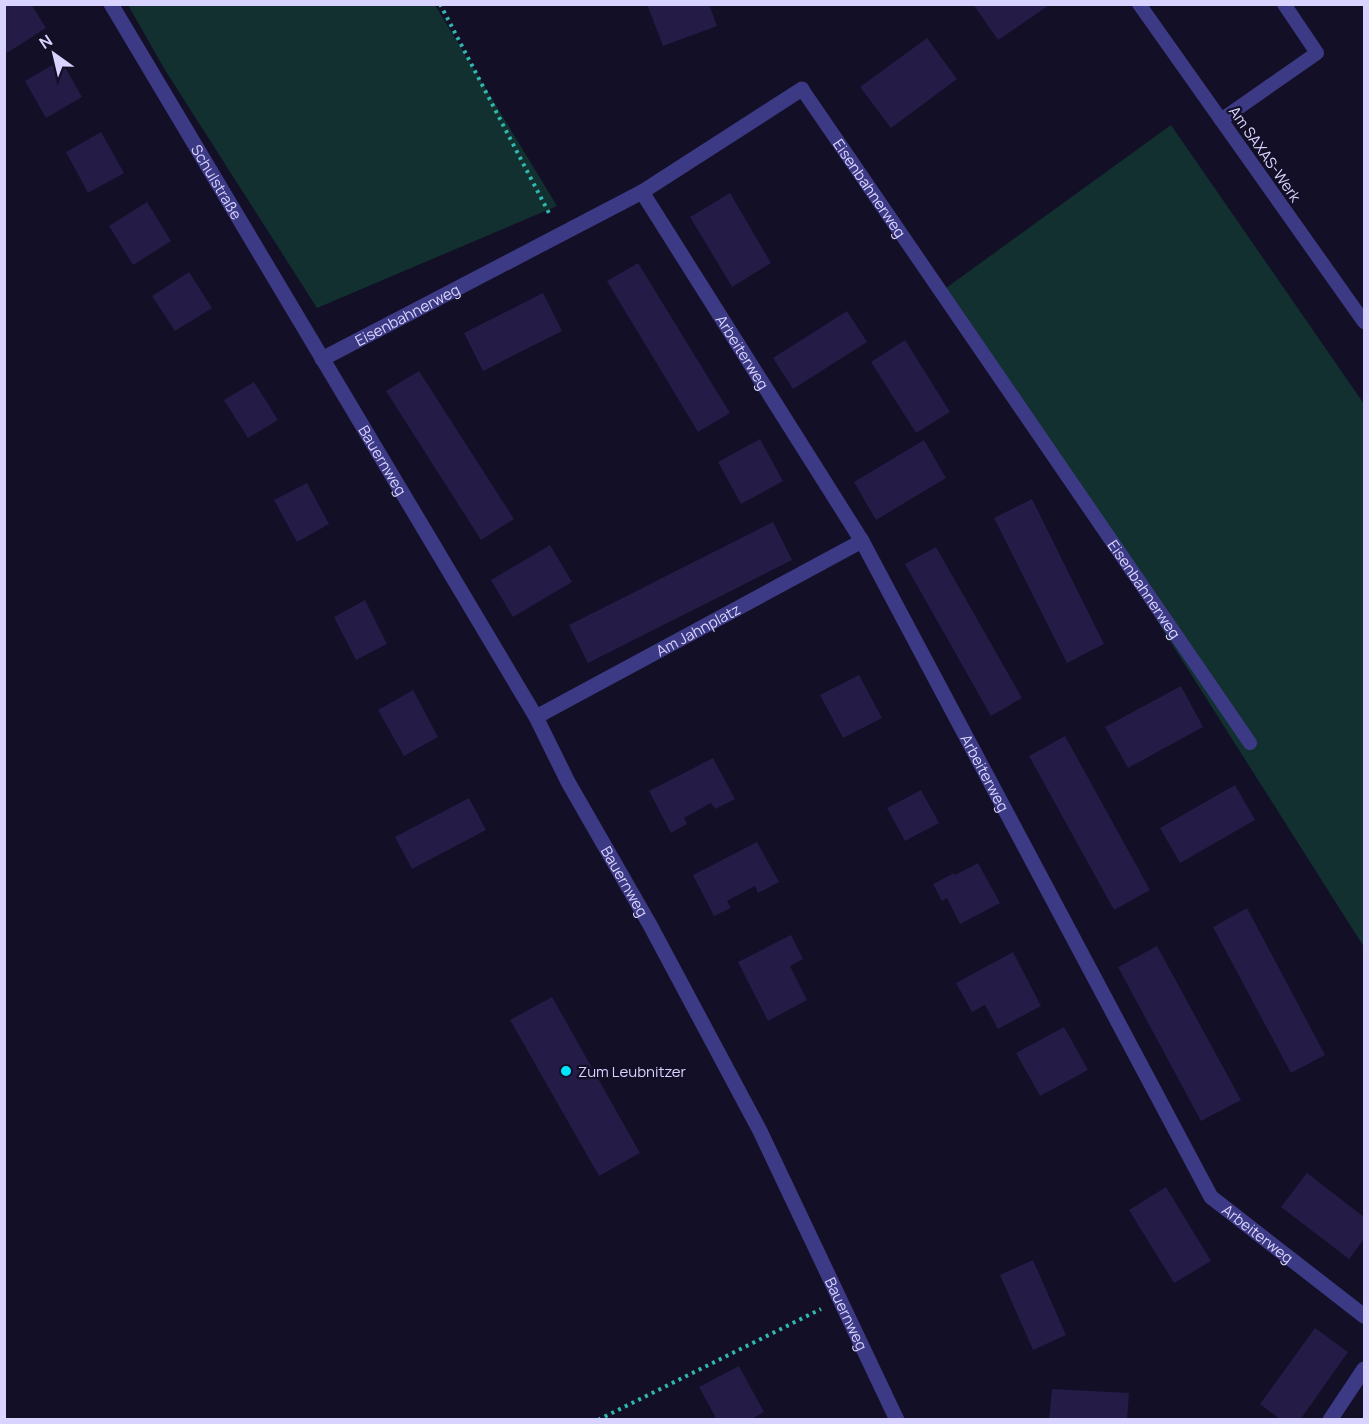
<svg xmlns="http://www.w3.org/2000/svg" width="1369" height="1424" viewBox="0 0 1369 1424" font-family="Manrope,sans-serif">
<rect width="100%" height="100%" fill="#130f26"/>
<path fill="#12302f" d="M 128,5 L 435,5 L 557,206 L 317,308 L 165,70 Z
M 1171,125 L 1364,404 L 1364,947 L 946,288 Z"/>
<path fill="#241b47" d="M 4,4 L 31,4 L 46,28 L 7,53 L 4,48 Z
M 647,4 L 709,4 L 717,26 L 663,46 Z
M 973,4 L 1051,4 L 998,40 Z
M 927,38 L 957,79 L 891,128 L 860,87 Z
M 61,60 L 82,97 L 46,118 L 25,81 Z
M 101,132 L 124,173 L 88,193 L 66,152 Z
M 730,193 L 771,263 L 732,287 L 690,217 Z
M 147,202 L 171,241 L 133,265 L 109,226 Z
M 638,263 L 730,413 L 698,432 L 607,281 Z
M 189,272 L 212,308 L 175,331 L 152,296 Z
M 543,293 L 562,331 L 483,371 L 464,333 Z
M 847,311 L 867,342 L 793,389 L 773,358 Z
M 905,340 L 950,412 L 916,433 L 871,362 Z
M 419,371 L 514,519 L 481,540 L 386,391 Z
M 254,382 L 278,420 L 248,438 L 224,400 Z
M 760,439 L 783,481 L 741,504 L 718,462 Z
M 924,440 L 946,478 L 876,520 L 854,482 Z
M 307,483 L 329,524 L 297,542 L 274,500 Z
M 1032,499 L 1104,644 L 1067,663 L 994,518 Z
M 773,522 L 792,560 L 588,663 L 569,625 Z
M 550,545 L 572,582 L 513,617 L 491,580 Z
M 936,547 L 1022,698 L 991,716 L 905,564 Z
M 365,600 L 387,644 L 356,660 L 334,617 Z
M 859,675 L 882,718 L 843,738 L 820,695 Z
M 1181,686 L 1203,727 L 1128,768 L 1105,727 Z
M 413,690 L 438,737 L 404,756 L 378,710 Z
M 1065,736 L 1150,890 L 1114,910 L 1029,756 Z
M 713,758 L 735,799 L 715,809 L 711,803 L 684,818 L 687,824 L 671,833 L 649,791 Z
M 1235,785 L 1255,820 L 1180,863 L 1160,828 Z
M 921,790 L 939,823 L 905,841 L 887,808 Z
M 469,798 L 486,830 L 412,869 L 395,837 Z
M 757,842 L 779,882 L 758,893 L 755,886 L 727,901 L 731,908 L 714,916 L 693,875 Z
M 978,863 L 1000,903 L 960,924 L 947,898 L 942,901 L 933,884 L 954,873 L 955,875 Z
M 1247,908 L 1325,1055 L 1291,1073 L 1213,927 Z
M 791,935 L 803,959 L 790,966 L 807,1000 L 768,1021 L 738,962 Z
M 1157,946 L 1241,1100 L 1201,1121 L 1118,967 Z
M 1013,952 L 1041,1006 L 998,1029 L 985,1005 L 972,1012 L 956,983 Z
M 552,997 L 640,1153 L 599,1176 L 510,1020 Z
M 1064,1027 L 1088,1070 L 1040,1096 L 1016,1053 Z
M 1307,1173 L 1364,1217 L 1364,1239 L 1349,1259 L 1281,1207 Z
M 1166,1187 L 1211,1261 L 1174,1283 L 1129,1210 Z
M 1033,1260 L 1066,1335 L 1033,1350 L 1000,1275 Z
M 1315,1328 L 1348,1352 L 1300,1420 L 1281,1420 L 1260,1404 Z
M 739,1366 L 764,1412 L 750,1420 L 717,1420 L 699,1387 Z
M 1052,1389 L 1129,1393 L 1127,1420 L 1049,1420 Z"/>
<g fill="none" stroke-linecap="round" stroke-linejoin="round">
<path stroke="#2fb8b0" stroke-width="4" stroke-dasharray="3 4.5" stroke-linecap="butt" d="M 440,4 L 550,215
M 598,1420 L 821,1309"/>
<g stroke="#3d3a85" stroke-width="14">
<path d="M 1139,4 L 1364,322"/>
<path id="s1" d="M 802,89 L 1250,743"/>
<path d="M 1221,120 L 1317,53 L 1284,4"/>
</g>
<g stroke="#3d3a85" stroke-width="15">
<path id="s2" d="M 111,4 L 536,717 L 568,782 L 650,925 L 760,1131 L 897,1420"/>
<path id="s3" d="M 642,192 L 862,541 L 1211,1197 L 1364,1316"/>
<path id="s4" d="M 322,359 L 642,192 L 802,89"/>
<path id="s5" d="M 536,717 L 862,541"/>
<path d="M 1330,1420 L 1364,1369"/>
</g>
</g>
<circle fill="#00e5ff" stroke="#130f26" stroke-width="2" cx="566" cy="1071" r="6"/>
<g text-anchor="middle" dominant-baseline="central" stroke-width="4.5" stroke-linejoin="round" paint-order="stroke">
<g font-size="15" fill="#d9d4ff" stroke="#130f26">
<text transform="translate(1265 154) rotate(55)">Am SAXAS-Werk</text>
<text stroke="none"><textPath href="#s2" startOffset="207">Schulstraße</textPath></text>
<text stroke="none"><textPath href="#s1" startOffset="120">Eisenbahnerweg</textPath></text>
<text stroke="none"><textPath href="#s4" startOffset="96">Eisenbahnerweg</textPath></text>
<text stroke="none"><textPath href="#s3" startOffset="189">Arbeiterweg</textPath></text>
<text stroke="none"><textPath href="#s2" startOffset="531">Bauernweg</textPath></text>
<text stroke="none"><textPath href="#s1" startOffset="606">Eisenbahnerweg</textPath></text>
<text stroke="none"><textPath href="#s5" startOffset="184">Am Jahnplatz</textPath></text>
<text stroke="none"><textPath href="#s3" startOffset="675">Arbeiterweg</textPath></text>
<text stroke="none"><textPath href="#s2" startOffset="1017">Bauernweg</textPath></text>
<text stroke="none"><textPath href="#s3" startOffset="1215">Arbeiterweg</textPath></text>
<text stroke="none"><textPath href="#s2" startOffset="1503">Bauernweg</textPath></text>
</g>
<g font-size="15" fill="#d9d4ff" stroke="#130f26" text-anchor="start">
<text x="578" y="1071">Zum Leubnitzer</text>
</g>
</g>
<rect width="1369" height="1424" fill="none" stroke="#d9d4ff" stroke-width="12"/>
<g transform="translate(54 54) rotate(326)" stroke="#130f26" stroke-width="4.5" paint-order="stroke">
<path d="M0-4.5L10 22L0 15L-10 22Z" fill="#d9d4ff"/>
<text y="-9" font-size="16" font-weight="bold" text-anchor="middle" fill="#d9d4ff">N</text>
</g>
</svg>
